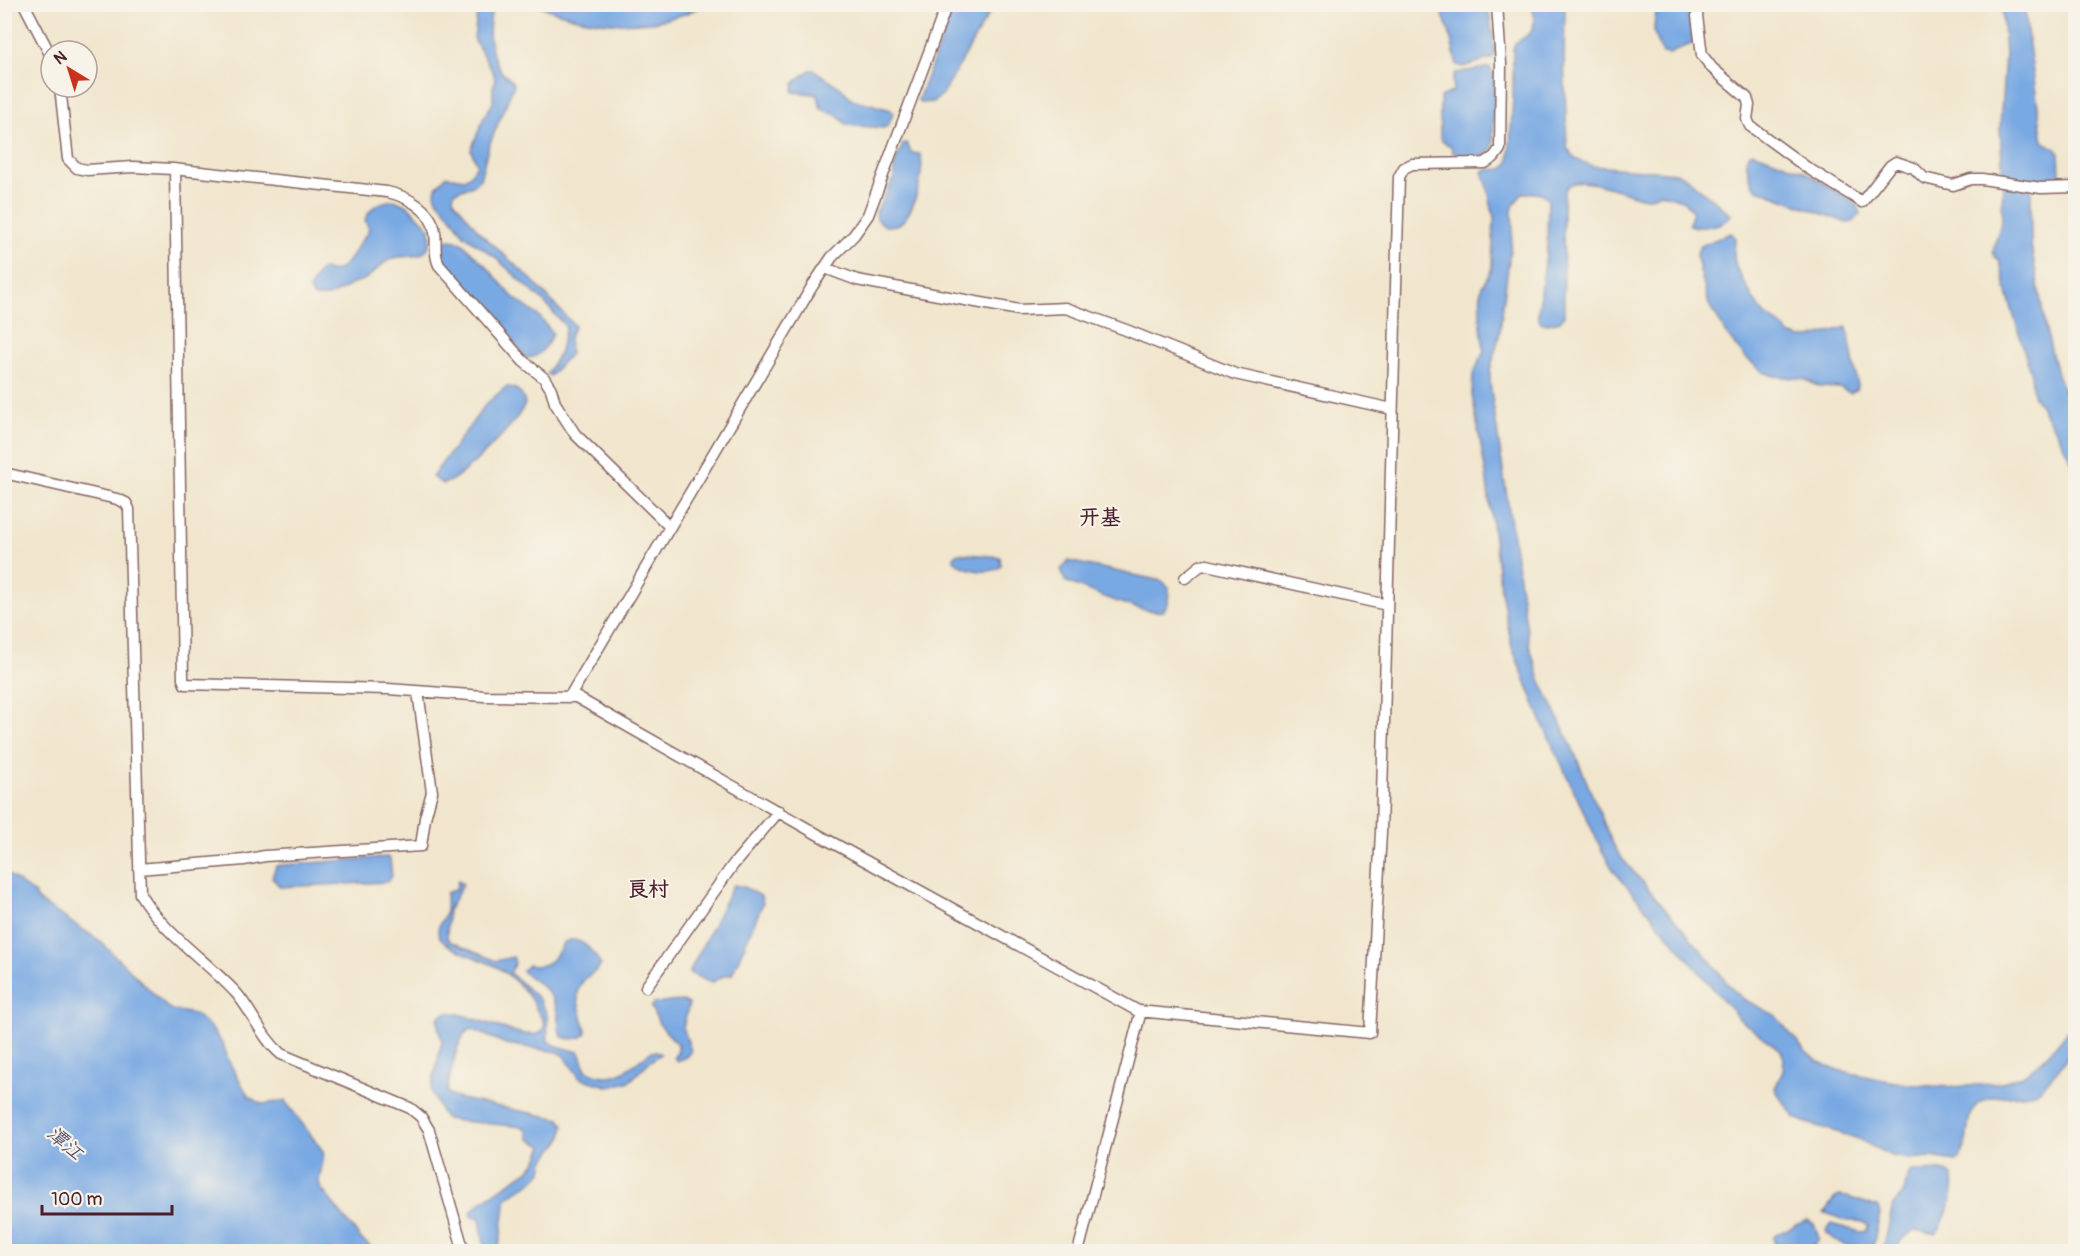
<svg xmlns="http://www.w3.org/2000/svg" width="2080" height="1256" viewBox="0 0 2080 1256" font-family="Pangolin,'LXGW WenKai TC',sans-serif">
<rect width="100%" height="100%" fill="#f7f3e8"/>
<filter id="ink" filterUnits="userSpaceOnUse"><feTurbulence type="fractalNoise" baseFrequency=".0167" numOctaves="2"/><feDisplacementMap in="SourceGraphic" scale="12" xChannelSelector="R" yChannelSelector="G"/><feConvolveMatrix kernelMatrix="1 2 1 2 8 2 1 2 1" color-interpolation-filters="sRGB"/></filter>
<filter id="wash" filterUnits="userSpaceOnUse"><feTurbulence type="fractalNoise" baseFrequency=".008" numOctaves="4" result="noise"/><feDisplacementMap in="SourceGraphic" scale="24" xChannelSelector="R" yChannelSelector="G"/><feGaussianBlur stdDeviation="1.35" result="paint"/><feColorMatrix in="noise" values="0 0 0 0 0 0 0 0 0 0 0 0 0 0 0 0 0 1.4 0 .05"/><feComposite in="paint" operator="in"/></filter>
<g filter="url(#wash)">
<rect width="100%" height="100%" fill="#f1e6cd"/>
<path fill="#79a9e3" stroke="#626487" stroke-width="1.5" d="M 478,5 L 494,5 C 486,26 488,52 501,71 C 505,77 512,78 514,85 L 488,148 L 480,179 L 473,185 L 454,192 L 453,199 L 481,234 L 531,279 L 575,326 L 569,337 L 570,354 L 550,376 L 547,373 L 559,354 L 566,327 L 544,302 L 495,257 L 464,235 L 451,216 L 438,201 L 435,194 L 436,187 L 446,176 L 465,179 L 471,174 L 477,165 L 471,150 L 484,117 L 493,103 L 493,87 L 495,81 L 494,74 L 474,39 Z
M 538,5 L 704,5 C 655,32 588,27 538,5 Z
M 955,5 L 994,5 L 942,95 L 933,102 L 920,103 L 918,100 Z
M 1439,5 L 1488,5 L 1495,52 L 1493,58 L 1463,67 L 1457,65 L 1449,31 Z
M 1533,5 L 1565,5 L 1564,58 L 1567,147 L 1575,159 L 1593,166 L 1676,173 L 1688,179 L 1731,215 C 1724,225 1700,231 1689,224 L 1693,212 L 1685,201 L 1660,193 C 1656,195 1652,198 1647,198 C 1630,197 1576,169 1565,190 C 1563,194 1564,203 1563,208 L 1564,315 L 1560,321 L 1547,324 L 1540,322 L 1538,316 L 1547,246 L 1548,200 L 1542,193 L 1522,193 L 1514,205 L 1512,211 L 1513,228 L 1499,337 L 1490,370 L 1490,383 L 1529,644 L 1539,677 L 1573,749 L 1611,840 L 1620,856 L 1713,964 L 1730,987 L 1745,1000 L 1775,1015 L 1805,1051 L 1816,1060 L 1833,1069 C 1885,1081 1926,1091 1979,1085 C 1994,1083 2011,1082 2024,1074 C 2045,1062 2061,1040 2075,1021 C 2076,1028 2077,1038 2076,1044 C 2074,1052 2042,1090 2034,1093 C 2016,1098 1990,1092 1976,1106 C 1962,1120 1973,1148 1956,1161 L 1931,1157 L 1911,1159 L 1891,1156 L 1856,1138 L 1804,1122 L 1795,1118 L 1776,1091 L 1775,1088 L 1783,1071 L 1784,1058 L 1781,1051 L 1739,1019 L 1614,871 L 1603,853 L 1540,718 L 1512,647 L 1500,586 L 1486,474 L 1472,395 L 1473,375 L 1484,351 L 1480,317 L 1481,288 L 1491,271 L 1492,264 L 1494,219 L 1487,184 L 1482,172 L 1486,170 L 1503,169 L 1509,162 L 1513,97 L 1513,49 L 1515,43 C 1538,30 1534,31 1533,5 Z
M 1657,5 L 1695,5 L 1695,41 L 1693,43 L 1669,54 L 1663,53 C 1650,32 1654,28 1657,5 Z
M 2002,5 L 2025,5 L 2027,31 L 2043,141 C 2048,145 2056,147 2059,152 L 2060,177 L 2054,180 L 2033,179 L 2031,188 L 2031,244 L 2045,326 L 2057,374 L 2075,417 L 2075,468 L 2056,431 L 2033,395 L 2031,374 L 2006,289 L 2000,262 L 1995,257 L 1993,251 L 2002,219 L 2003,178 L 2000,127 L 2005,56 Z
M 1490,67 L 1494,77 L 1493,146 L 1486,155 L 1466,157 L 1453,153 L 1451,146 L 1443,142 L 1440,137 L 1440,97 L 1453,91 L 1453,78 L 1456,73 Z
M 810,70 L 814,70 L 841,88 L 852,99 L 891,110 L 893,113 L 888,126 L 883,128 L 847,125 L 838,116 L 821,109 L 818,96 L 815,94 L 793,92 C 792,80 802,77 810,70 Z
M 906,143 L 912,153 L 920,154 C 926,169 914,215 899,224 C 895,226 890,226 885,226 L 877,219 L 876,212 L 894,178 L 894,166 L 903,144 Z
M 1753,152 L 1804,171 L 1858,205 L 1860,214 L 1852,222 L 1847,223 L 1757,189 C 1749,182 1745,164 1748,154 Z
M 394,200 L 408,206 L 430,228 C 431,238 432,246 423,253 C 415,259 401,254 391,259 C 381,263 374,274 365,279 C 361,282 356,281 352,284 C 340,291 326,301 313,296 L 309,290 L 319,271 L 324,269 C 340,279 352,256 359,244 C 362,239 367,235 369,229 L 365,220 C 371,206 379,202 394,200 Z
M 1731,233 L 1735,237 L 1734,258 L 1736,267 L 1754,300 L 1765,315 L 1781,325 L 1789,334 L 1800,338 L 1810,338 L 1847,327 L 1858,386 L 1856,390 L 1850,393 L 1840,388 L 1820,387 L 1804,379 L 1774,376 L 1763,372 L 1745,357 L 1731,340 L 1709,305 L 1696,255 L 1700,246 Z
M 447,240 L 460,241 L 487,267 L 513,297 L 540,317 L 553,334 C 547,345 539,359 526,358 L 444,261 L 441,256 L 440,248 Z
M 506,387 C 517,387 523,393 525,404 C 518,422 462,479 443,484 L 432,477 L 486,404 Z
M 958,553 L 1000,557 L 1001,566 C 991,576 963,570 954,560 L 954,557 Z
M 1068,561 L 1162,581 L 1169,587 L 1168,604 L 1163,611 C 1140,614 1088,590 1065,581 L 1061,570 Z
M 387,857 L 390,859 L 392,876 L 388,882 L 280,887 L 272,877 L 276,866 L 284,865 Z
M 5,872 L 35,894 L 35,897 L 40,902 L 99,940 L 166,1006 L 172,1010 L 194,1014 L 211,1028 L 224,1046 L 228,1060 L 249,1097 L 262,1104 L 285,1101 L 323,1151 C 326,1165 316,1174 320,1187 L 362,1240 L 374,1249 L 389,1251 L 5,1251 Z
M 458,880 L 463,884 L 448,911 L 447,938 L 451,942 L 496,961 L 513,957 L 515,962 L 510,973 L 538,998 L 547,1014 L 548,1041 L 554,1045 L 579,1052 L 586,1070 C 616,1086 629,1067 651,1052 L 657,1051 L 661,1054 L 648,1063 L 630,1081 L 610,1087 L 580,1078 L 564,1056 L 558,1052 L 506,1044 L 471,1029 C 457,1032 451,1076 447,1090 L 448,1093 L 457,1098 L 560,1119 L 564,1125 L 562,1138 L 544,1161 L 542,1172 L 535,1180 L 511,1195 L 506,1200 C 503,1213 502,1243 497,1251 L 478,1251 L 484,1244 L 480,1219 L 478,1217 L 472,1217 L 471,1212 L 481,1202 L 530,1169 L 536,1162 L 543,1146 L 529,1139 L 527,1130 L 524,1127 L 451,1120 L 445,1118 L 441,1112 L 431,1091 L 442,1041 L 438,1026 L 438,1018 C 440,1016 442,1014 445,1013 C 461,1007 546,1055 544,1024 C 543,1018 538,1014 536,1008 C 529,993 510,974 495,966 C 482,959 445,949 439,936 C 435,926 444,920 446,911 C 447,905 446,898 446,893 L 456,889 Z
M 733,885 L 744,887 L 761,896 L 763,903 L 732,974 L 723,976 L 711,983 L 689,973 Z
M 570,940 C 584,939 595,954 601,965 C 594,975 589,973 583,981 C 571,995 583,1015 586,1031 L 585,1035 C 578,1040 568,1040 561,1036 C 558,1028 559,1020 557,1011 C 550,987 539,985 522,971 L 528,965 C 546,969 556,959 563,943 Z
M 683,1001 L 689,1004 L 683,1027 L 691,1051 L 686,1057 L 677,1061 L 674,1057 L 678,1051 L 678,1045 L 660,1025 L 651,1007 L 655,1003 Z
M 1911,1171 C 1922,1171 1936,1169 1946,1172 C 1964,1177 1945,1216 1940,1229 L 1936,1234 L 1915,1230 L 1902,1239 L 1895,1251 L 1883,1251 L 1893,1205 L 1904,1193 L 1907,1177 Z
M 1839,1196 L 1848,1197 L 1878,1207 L 1880,1214 L 1872,1251 C 1855,1252 1839,1244 1827,1233 L 1826,1230 L 1831,1224 L 1861,1232 L 1867,1231 L 1868,1225 C 1860,1218 1852,1223 1843,1220 C 1836,1217 1831,1214 1824,1213 L 1834,1199 Z
M 1807,1220 L 1814,1224 L 1819,1239 C 1812,1256 1777,1256 1773,1238 L 1776,1235 Z"/>
</g>
<g filter="url(#ink)">
<g fill="none" stroke-linecap="round" stroke-linejoin="round">
<defs>
<path id="minor" d="M 24,4 L 51,56
M 1699,4 L 1697,16 L 1702,55 L 1712,68 L 1747,98 L 1749,105 L 1747,119 L 1750,126 L 1806,167 L 1862,202 L 1890,166 L 1896,162 L 1914,168 L 1924,178 L 1953,185 L 1971,179 L 1982,179 L 2041,188 L 2076,187
M 60,87 L 68,159 L 77,168 L 87,170 L 133,167 L 173,169 L 387,192 C 407,196 432,210 435,232 C 437,244 433,253 439,265 L 523,361 L 544,378 L 551,389 L 555,403 L 575,434 L 670,527
M 175,170 L 183,679 L 185,684 L 388,689 L 484,696 L 576,697 L 824,838 L 1138,1011 L 1370,1033 L 1381,832 L 1399,177 L 1404,168 L 1412,164 L 1485,163 L 1494,157 L 1500,149 L 1501,64 L 1497,4
M 825,268 L 857,280 L 1019,310 L 1066,308 L 1126,330 L 1235,374 L 1392,409
M 4,473 L 117,499 L 126,503 L 129,509 L 140,894 C 164,934 206,960 237,994 C 253,1013 262,1038 281,1054 L 410,1108 L 421,1117 L 429,1130 L 464,1252
M 1185,578 L 1200,566 L 1207,565 L 1387,605
M 570,696 L 813,285 L 832,257 L 854,235 L 868,215 L 947,4
M 139,869 L 244,860 L 265,856 L 421,846 L 425,818 L 432,792 L 418,692
M 646,987 L 733,865 L 779,811
M 1078,1252 L 1141,1011"/>
</defs>
<use href="#minor" stroke="#846564" stroke-width="13"/>
<use href="#minor" stroke="#fff" stroke-width="10"/>
</g>
</g>
<g text-anchor="middle" dominant-baseline="central" stroke-width="4.5" stroke-linejoin="round" paint-order="stroke">
<g font-size="20" font-style="italic" fill="#5a4f6b" stroke="#f7f3e8">
<text transform="translate(65 1143) rotate(41)">潭江</text>
</g>
<g font-size="21" font-weight="bold" fill="#4a1f2b" stroke="#f7f3e8">
<text x="1100" y="517">开基</text>
<text x="648" y="889">良村</text>
</g>
</g>
<rect width="2080" height="1256" fill="none" stroke="#f7f3e8" stroke-width="24"/>
<g transform="translate(69 69) rotate(322)"><circle r="28" fill="#f7f3e8" stroke="#b29e9c" stroke-width="1.5"/>
<path d="M0-4.5L10 22L0 15L-10 22Z" fill="#c8321e"/>
<text y="-9" font-size="16" font-weight="bold" text-anchor="middle" fill="#4a1f2b">N</text>
</g>
<path d="M42 1205v9h130v-9" fill="none" stroke="#4a1f2b" stroke-width="3"/>
<text x="51" y="1205" font-size="18" fill="#4a1f2b" stroke="#f7f3e8" stroke-width="4.5" paint-order="stroke">100 m</text>
</svg>
